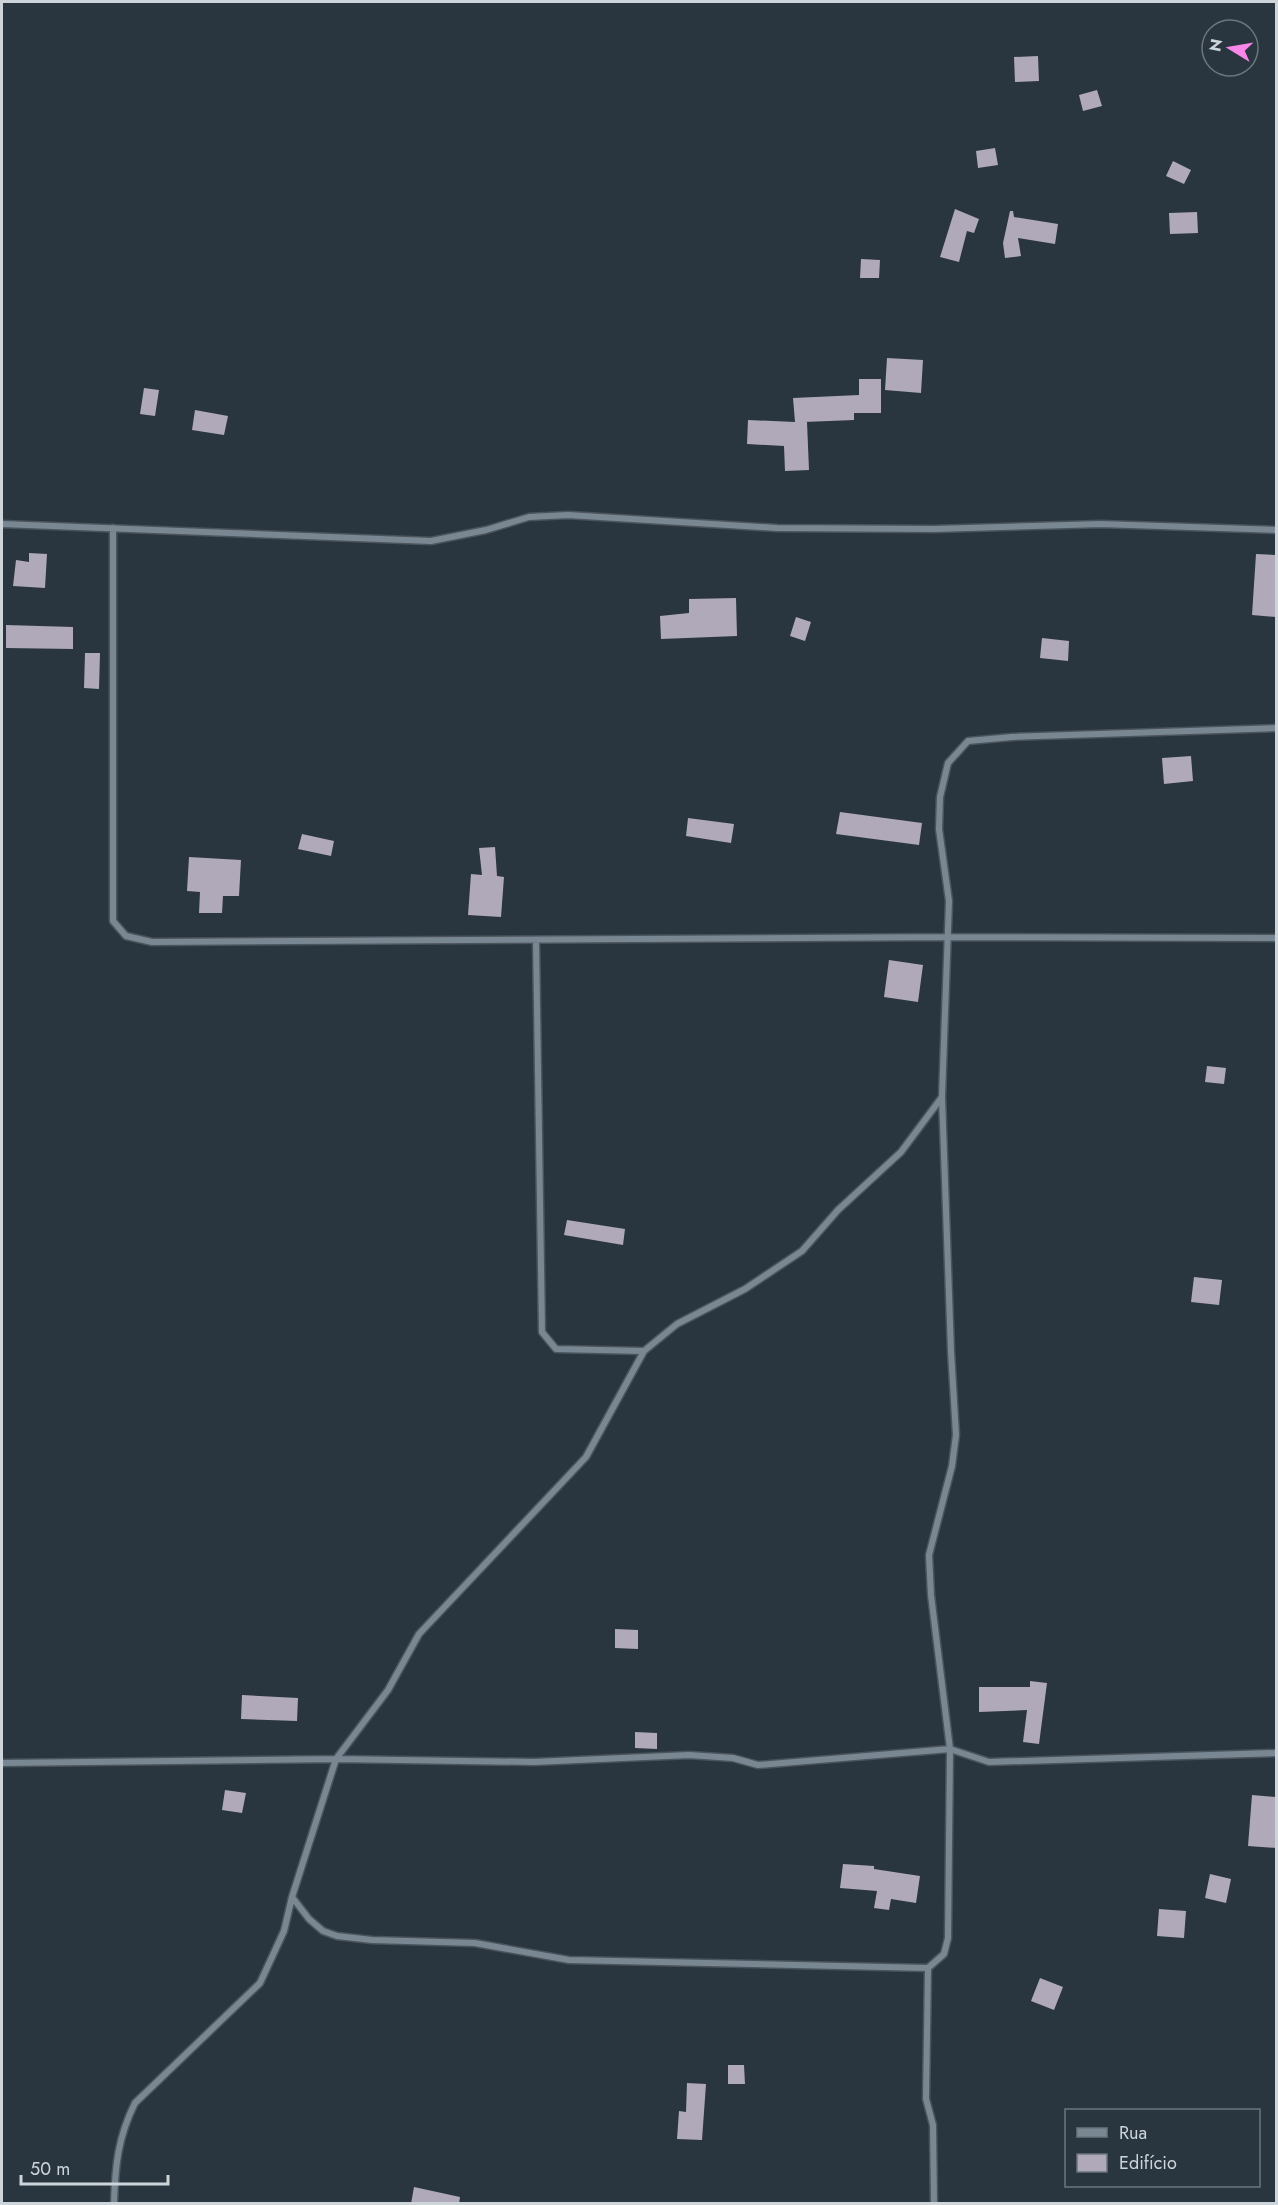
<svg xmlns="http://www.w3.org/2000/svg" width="1278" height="2205" viewBox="0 0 1278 2205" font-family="Jost,sans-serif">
<rect width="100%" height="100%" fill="#2a363f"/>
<path fill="#b0a9b9" d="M 1038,56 L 1039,81 L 1015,82 L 1014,57 Z
M 1097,90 L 1102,106 L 1083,111 L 1079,95 Z
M 995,148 L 998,165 L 978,168 L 976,151 Z
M 1173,161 L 1191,170 L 1184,184 L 1166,176 Z
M 955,209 L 979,219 L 974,233 L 967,231 L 959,262 L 940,257 Z
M 1010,211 L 1013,211 L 1014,217 L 1058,224 L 1055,244 L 1018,238 L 1021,256 L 1005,258 L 1003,243 Z
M 1197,212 L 1198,233 L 1170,234 L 1169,213 Z
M 861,259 L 880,260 L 879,278 L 860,278 Z
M 887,358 L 923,360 L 921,393 L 885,390 Z
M 859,379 L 881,379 L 881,413 L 854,413 L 854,420 L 804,422 L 807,422 L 809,470 L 785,471 L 784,446 L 747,444 L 748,420 L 795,422 L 793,398 L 859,395 Z
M 144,388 L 159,390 L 155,416 L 140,414 Z
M 195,410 L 228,416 L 224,435 L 192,430 Z
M 29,553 L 47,554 L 45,588 L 13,586 L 16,560 L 29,562 Z
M 1256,554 L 1276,555 L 1276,617 L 1252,615 Z
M 736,598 L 737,636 L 661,639 L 660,616 L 689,613 L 689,599 Z
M 796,617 L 811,622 L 805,641 L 790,636 Z
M 6,625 L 73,627 L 73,649 L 6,648 Z
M 1042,638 L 1069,641 L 1068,661 L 1040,658 Z
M 85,653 L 100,653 L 99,689 L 84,688 Z
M 1191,756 L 1193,781 L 1164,784 L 1162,758 Z
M 840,812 L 922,823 L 919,845 L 836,834 Z
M 688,818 L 734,824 L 731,843 L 686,836 Z
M 302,834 L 334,841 L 331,856 L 298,849 Z
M 495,847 L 497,876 L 504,877 L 501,917 L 468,915 L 471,874 L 482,875 L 479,848 Z
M 189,857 L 241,860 L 239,896 L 223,896 L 222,913 L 199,913 L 200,892 L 187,891 Z
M 889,960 L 923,965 L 918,1002 L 884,997 Z
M 1207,1066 L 1226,1068 L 1224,1084 L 1205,1082 Z
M 567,1220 L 625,1229 L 623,1245 L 564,1235 Z
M 1194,1277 L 1222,1280 L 1219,1305 L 1191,1302 Z
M 615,1629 L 638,1630 L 638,1649 L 615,1648 Z
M 1030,1681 L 1047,1683 L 1039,1744 L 1023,1742 L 1027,1710 L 979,1712 L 979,1687 L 1030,1687 Z
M 242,1695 L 298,1698 L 297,1721 L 241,1719 Z
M 635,1732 L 657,1733 L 657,1749 L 635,1748 Z
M 225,1790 L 246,1793 L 242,1813 L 222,1810 Z
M 1252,1795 L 1276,1797 L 1276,1848 L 1248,1846 Z
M 843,1864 L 874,1866 L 874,1869 L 920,1876 L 916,1903 L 891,1899 L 889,1910 L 874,1908 L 877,1891 L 840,1888 Z
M 1210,1874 L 1231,1879 L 1226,1903 L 1205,1898 Z
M 1159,1909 L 1186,1911 L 1184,1938 L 1157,1936 Z
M 1040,1978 L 1063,1987 L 1054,2010 L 1031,2001 Z
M 728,2065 L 744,2065 L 745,2084 L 728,2084 Z
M 687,2083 L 706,2084 L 702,2140 L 677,2139 L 679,2111 L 686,2112 Z
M 414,2187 L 460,2197 L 459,2204 L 411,2204 Z"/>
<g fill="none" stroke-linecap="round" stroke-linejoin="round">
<defs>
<path id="street" d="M 2,524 L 431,541 L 486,530 L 529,517 L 568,515 L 777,528 L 934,529 L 1101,524 L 1276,530
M 113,528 L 113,921 L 126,936 L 152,942 L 949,937 L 1276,938
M 536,940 L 542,1332 L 556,1349 L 644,1351
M 2,1763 L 336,1759 L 534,1762 L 689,1755 L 733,1758 L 758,1765 L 950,1749 L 989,1762 L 1276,1753
M 292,1897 L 309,1919 L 323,1931 L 337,1936 L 372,1940 L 475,1943 L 569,1960 L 928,1968 L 944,1954 L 948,1938 L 950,1749 L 931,1595 L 929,1555 L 952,1466 L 956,1435 L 951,1351 L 942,1097 L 949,901 L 939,829 L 940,797 L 948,763 L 968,741 L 1012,737 L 1276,728
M 928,1968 L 926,2099 L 933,2125 L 934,2204
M 114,2204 C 115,2166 118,2137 135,2103 L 260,1983 L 284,1931 L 292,1897 L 336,1759 L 388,1690 L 419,1634 L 586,1457 L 644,1351 L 677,1324 L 745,1289 L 802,1251 L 838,1210 L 901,1152 L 942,1097"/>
</defs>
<use href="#street" stroke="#4a545c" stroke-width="9"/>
<use href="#street" stroke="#798792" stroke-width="6"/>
</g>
<rect width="1278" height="2205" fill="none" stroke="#cdd5db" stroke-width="6"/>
<rect x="1065" y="2109" width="195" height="78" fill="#2a363f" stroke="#6b767d" stroke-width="1.5"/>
<rect x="1077" y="2128" width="30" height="9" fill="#798792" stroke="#6b767d" stroke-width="1.5"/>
<text x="1119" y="2139" font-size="18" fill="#cdd5db">Rua</text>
<rect x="1077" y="2154" width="30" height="18" fill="#b0a9b9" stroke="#6b767d" stroke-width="1.5"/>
<text x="1119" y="2169" font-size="18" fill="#cdd5db">Edifício</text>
<g transform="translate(1230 48) rotate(281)"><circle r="28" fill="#2a363f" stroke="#6b767d" stroke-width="1.5"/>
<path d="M0-4.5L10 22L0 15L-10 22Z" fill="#f987e9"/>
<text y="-9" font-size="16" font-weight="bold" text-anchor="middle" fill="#cdd5db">N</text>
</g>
<path d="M21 2175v9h147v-9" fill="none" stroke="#cdd5db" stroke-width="3"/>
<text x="30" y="2175" font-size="18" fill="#cdd5db" stroke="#2a363f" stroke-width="4.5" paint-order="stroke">50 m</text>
</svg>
